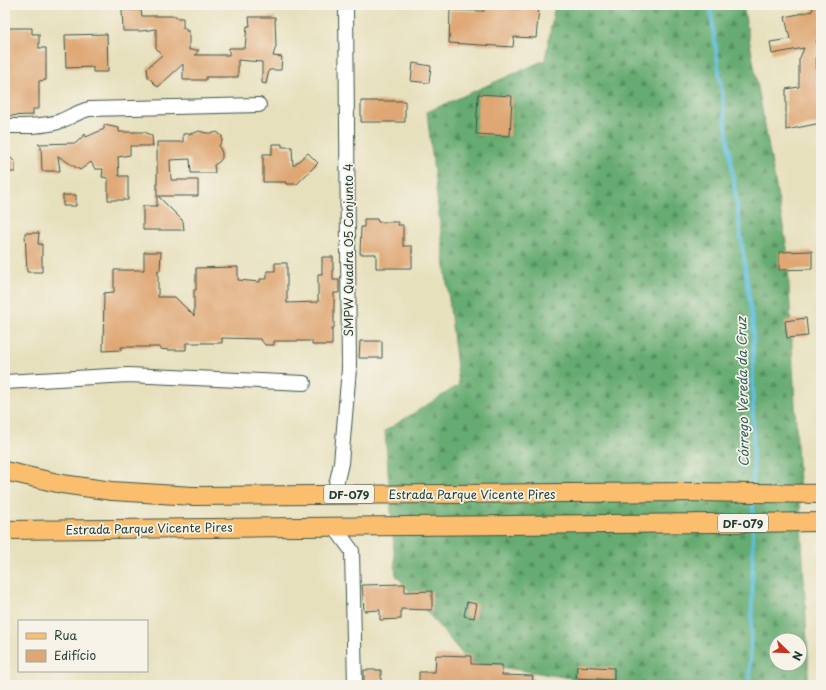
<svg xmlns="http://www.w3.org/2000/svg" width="826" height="690" viewBox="0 0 826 690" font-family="'Playpen Sans',sans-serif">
<defs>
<pattern id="forest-firs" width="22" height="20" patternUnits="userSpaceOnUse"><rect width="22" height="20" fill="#66ab71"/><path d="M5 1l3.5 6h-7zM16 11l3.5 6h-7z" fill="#538c5e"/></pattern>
</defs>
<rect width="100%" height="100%" fill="#f7f3e8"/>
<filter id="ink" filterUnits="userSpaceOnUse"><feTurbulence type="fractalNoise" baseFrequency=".025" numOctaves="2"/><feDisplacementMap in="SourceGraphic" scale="8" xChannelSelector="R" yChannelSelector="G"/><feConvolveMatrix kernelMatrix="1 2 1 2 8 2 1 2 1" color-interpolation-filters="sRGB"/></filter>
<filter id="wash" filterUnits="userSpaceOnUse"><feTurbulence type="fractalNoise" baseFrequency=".012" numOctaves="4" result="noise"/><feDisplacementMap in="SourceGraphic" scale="16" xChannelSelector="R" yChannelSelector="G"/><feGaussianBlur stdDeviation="0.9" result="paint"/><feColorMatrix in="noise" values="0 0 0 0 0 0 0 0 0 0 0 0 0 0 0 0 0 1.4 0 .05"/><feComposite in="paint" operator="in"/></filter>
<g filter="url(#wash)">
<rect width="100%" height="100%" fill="#e7e0bd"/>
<path fill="url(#forest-firs)" stroke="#427452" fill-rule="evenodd" d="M 555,5 L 743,5 L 787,248 L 808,660 L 808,685 L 615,685 L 469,662 L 396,575 L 385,431 L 459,385 L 427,112 L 545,60 ZM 776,640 L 800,640 L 800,664 L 776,664 Z"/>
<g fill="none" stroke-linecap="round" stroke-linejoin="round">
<path stroke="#5fbfdd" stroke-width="4" d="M 710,5 L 753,326 L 753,488
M 753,518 L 753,497
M 749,685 L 752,613 L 753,527"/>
</g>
<g id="blocks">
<path fill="#dfa775" d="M 518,5 L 528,5 L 528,7 L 539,8 L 536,38 L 514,37 L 513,47 L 449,43 L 450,10 L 484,11 L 484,7 L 518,9 Z
M 814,5 L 821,5 L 821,40 L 816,41 L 818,46 L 816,46 L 817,86 L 821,85 L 821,123 L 786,130 L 786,89 L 799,87 L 799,60 L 804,48 L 772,54 L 770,42 L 790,39 L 785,17 L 812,11 Z
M 122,10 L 141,10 L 142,16 L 176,16 L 177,18 L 183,18 L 183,28 L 186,28 L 186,31 L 189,31 L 189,50 L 199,50 L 195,55 L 229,55 L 229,48 L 245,48 L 247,26 L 250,26 L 249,17 L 275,17 L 276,46 L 273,56 L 282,57 L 281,70 L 269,70 L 266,84 L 262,83 L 262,62 L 238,60 L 238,77 L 206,77 L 206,80 L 183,80 L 183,64 L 158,87 L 148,77 L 147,68 L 162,55 L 156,48 L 156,29 L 141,31 L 123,31 Z
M 5,28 L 32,28 L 32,34 L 39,34 L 39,48 L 46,48 L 46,80 L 39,81 L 39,109 L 33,109 L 33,115 L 5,116 Z
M 107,34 L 108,72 L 93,72 L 93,67 L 66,68 L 65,35 Z
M 413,63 L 431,66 L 429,83 L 411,81 Z
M 478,94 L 512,96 L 510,136 L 476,134 Z
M 361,101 L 405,101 L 405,122 L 361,122 Z
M 104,125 L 119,128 L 119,132 L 145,132 L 152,136 L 153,146 L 130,146 L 130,155 L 118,157 L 119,176 L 128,176 L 128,200 L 108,200 L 108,178 L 102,177 L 103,169 L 95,169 L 91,162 L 80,170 L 58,156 L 60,171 L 42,171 L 41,146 L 38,144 L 76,143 L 85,134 L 86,137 L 104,129 Z
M 199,131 L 206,133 L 214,133 L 217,132 L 222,136 L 222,141 L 219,146 L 222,153 L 222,158 L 219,162 L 214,165 L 215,173 L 191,173 L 190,159 L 170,160 L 171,180 L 198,180 L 198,196 L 158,196 L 183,221 L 184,230 L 143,230 L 143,206 L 157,206 L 157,142 L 183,142 L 183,134 L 194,133 Z
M 272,144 L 282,144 L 282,147 L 292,147 L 293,166 L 308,153 L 318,163 L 297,184 L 286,184 L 286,182 L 263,182 L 263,154 L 272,154 Z
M 5,152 L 15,162 L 15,172 L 5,172 Z
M 63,195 L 76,195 L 76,206 L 63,206 Z
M 364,219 L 377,219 L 378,222 L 398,222 L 398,225 L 403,225 L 403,246 L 412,246 L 412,268 L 376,268 L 376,254 L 360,254 L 361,227 L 364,227 Z
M 25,233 L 39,233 L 38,244 L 42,244 L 42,272 L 27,272 Z
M 812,251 L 812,269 L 779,270 L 779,252 Z
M 144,252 L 161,252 L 160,271 L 158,270 L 158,297 L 175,297 L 194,316 L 194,290 L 196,290 L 196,268 L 238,267 L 238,280 L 260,282 L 260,279 L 267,279 L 267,271 L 275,271 L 275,263 L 287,263 L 287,303 L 318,302 L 318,274 L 322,274 L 322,257 L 333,257 L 333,280 L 339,280 L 339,293 L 334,293 L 334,328 L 332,328 L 332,345 L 312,345 L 312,341 L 274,341 L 274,345 L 265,345 L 260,339 L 222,338 L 222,343 L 186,343 L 186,350 L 169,350 L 160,349 L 160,347 L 121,347 L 121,350 L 103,351 L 104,293 L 114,292 L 114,270 L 144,270 Z
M 806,318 L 808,336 L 787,338 L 785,321 Z
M 360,341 L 382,341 L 382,358 L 359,358 Z
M 405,584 L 405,592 L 432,591 L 432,610 L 401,609 L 401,619 L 380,620 L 380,610 L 364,611 L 362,585 Z
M 467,602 L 477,604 L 474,618 L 464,616 Z
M 436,655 L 471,656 L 471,664 L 502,665 L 502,675 L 533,676 L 532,685 L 466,685 L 466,683 L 435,683 L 435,685 L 419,685 L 419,672 L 435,672 Z
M 577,666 L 614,668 L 614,680 L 576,678 Z
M 364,670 L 381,670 L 381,685 L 364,685 Z"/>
</g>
</g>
<g filter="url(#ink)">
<use href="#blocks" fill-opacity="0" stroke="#3d5549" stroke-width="1"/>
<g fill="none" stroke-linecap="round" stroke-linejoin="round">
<defs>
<path id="minor" d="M 5,126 C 22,126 41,127 58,122 C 69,118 77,112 89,109 L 259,105
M 5,382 L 128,375 L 304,383
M 334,494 L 341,463 L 349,369 L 346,5
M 329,526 L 338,532 L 352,551 L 355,685"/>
<path id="major" d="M 5,471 L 62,484 L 112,491 L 193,496 L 695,492 L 821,494
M 5,530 L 821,522"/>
</defs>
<use href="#minor" stroke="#3d5549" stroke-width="16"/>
<use href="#major" stroke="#3d5549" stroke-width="20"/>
<use href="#minor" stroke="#fff" stroke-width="14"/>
<use href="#major" stroke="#fbbe6e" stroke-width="18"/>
</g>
</g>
<g text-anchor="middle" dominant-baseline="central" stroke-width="3.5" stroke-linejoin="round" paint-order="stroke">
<g fill="#f7f3e8" stroke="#60746a" stroke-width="1">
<rect x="324" y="485" width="50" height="18" rx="3"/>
<rect x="718" y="514" width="50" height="18" rx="3"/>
</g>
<g font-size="11" font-weight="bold" fill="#1f3d34">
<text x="349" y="494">DF-079</text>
<text x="743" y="523">DF-079</text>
</g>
<g font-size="12" fill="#1f3d34" stroke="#f7f3e8">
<text transform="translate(348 250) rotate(-90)">SMPW Quadra 05 Conjunto 4</text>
<text x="472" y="494">Estrada Parque Vicente Pires</text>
<text transform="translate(149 528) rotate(-1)">Estrada Parque Vicente Pires</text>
</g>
<g font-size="13" font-style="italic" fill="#2f5e5e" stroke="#f7f3e8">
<text transform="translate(742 392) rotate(-91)">Córrego Vereda da Cruz</text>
</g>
</g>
<rect width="826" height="690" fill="none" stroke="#f7f3e8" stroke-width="20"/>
<rect x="18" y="620" width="130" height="52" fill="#f7f3e8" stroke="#a1aaa0"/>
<rect x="26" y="633" width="20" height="6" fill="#fbbe6e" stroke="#a1aaa0"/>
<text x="54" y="640" font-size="12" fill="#1f3d34">Rua</text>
<rect x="26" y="650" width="20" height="12" fill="#dfa775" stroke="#a1aaa0"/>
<text x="54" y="660" font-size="12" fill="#1f3d34">Edifício</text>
<g transform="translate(788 652) rotate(113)"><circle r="19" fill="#f7f3e8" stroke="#a1aaa0"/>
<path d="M0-3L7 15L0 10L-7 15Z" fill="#c8321e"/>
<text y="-6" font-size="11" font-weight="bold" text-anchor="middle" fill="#1f3d34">N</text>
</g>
</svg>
